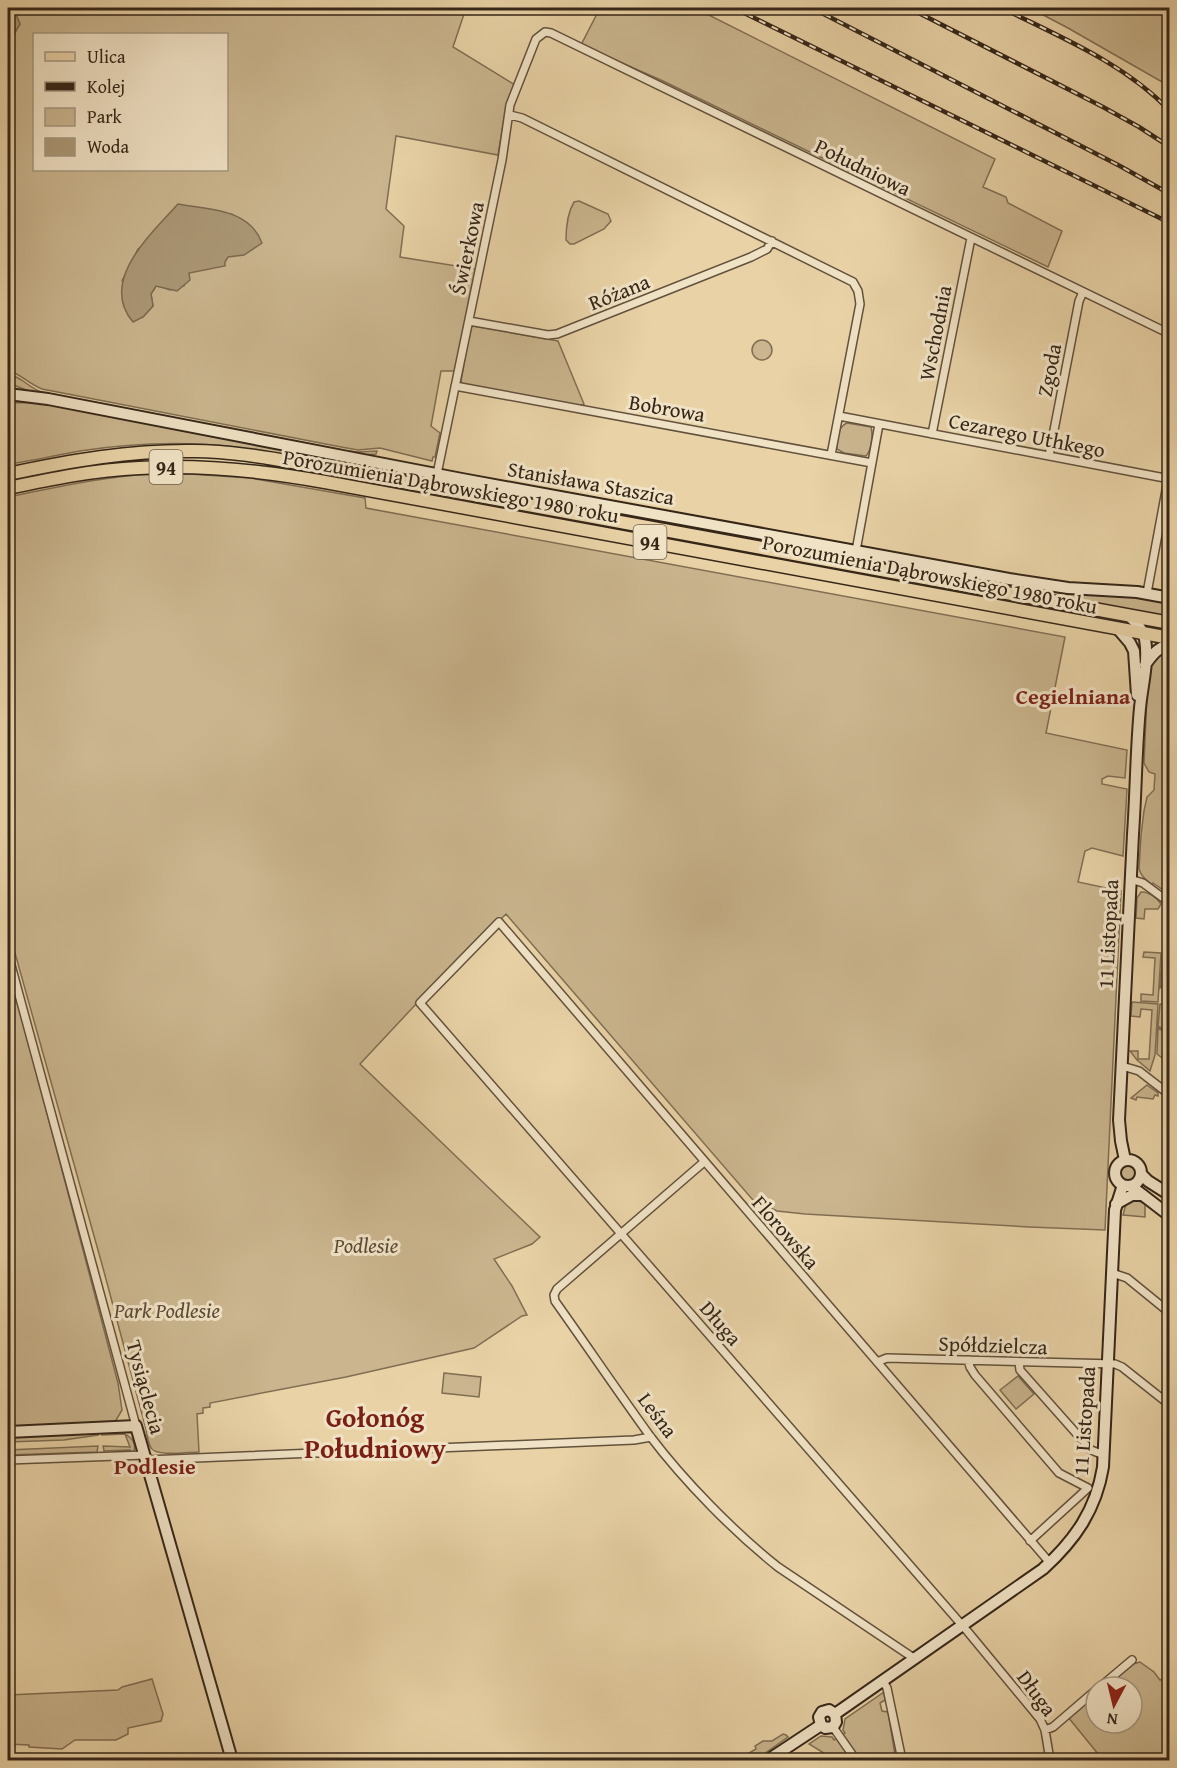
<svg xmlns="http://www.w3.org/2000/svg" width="1177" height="1768" viewBox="0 0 1177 1768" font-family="'Gentium Book Plus',serif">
<rect width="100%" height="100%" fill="#e8d2a6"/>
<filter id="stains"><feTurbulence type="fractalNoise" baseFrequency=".00333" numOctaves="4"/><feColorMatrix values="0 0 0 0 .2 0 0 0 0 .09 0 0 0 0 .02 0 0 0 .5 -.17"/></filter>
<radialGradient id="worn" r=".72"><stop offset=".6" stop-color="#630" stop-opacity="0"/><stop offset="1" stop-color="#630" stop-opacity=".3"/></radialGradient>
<path fill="#cab58e" stroke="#806e53" stroke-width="1.5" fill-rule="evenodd" d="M 13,8 L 128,8 L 134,9 L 137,8 L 466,8 L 453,47 L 515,85 L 506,107 L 498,155 L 396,136 L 386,209 L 404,226 L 400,257 L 476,269 L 455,371 L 441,371 L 431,426 L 440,433 L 435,457 L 433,457 L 432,461 L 380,448 L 358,450 L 341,447 L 42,389 C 29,384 22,375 8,370 L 8,44 L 20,24 ZM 34,34 L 226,34 L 226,170 L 34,170 ZM 201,208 L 215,210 L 184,286 L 170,290 L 162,287 L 156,286 L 151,294 L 153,306 L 143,317 L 122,281 L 138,249 Z
M 600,8 L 695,8 L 995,159 L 983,187 L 1006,197 L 1008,203 L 1062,231 L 1048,267 L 663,81 L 581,45 Z
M 1030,8 L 1169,8 L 1169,86 L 1068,28 Z
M 579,201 L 608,214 L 611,221 L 604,229 L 574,244 L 570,244 L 566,240 C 566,228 568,212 574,202 Z
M 473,326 L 558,341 L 584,404 L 579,406 L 463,385 L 461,381 L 470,329 Z
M752 350a10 10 0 1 1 20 0a10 10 0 1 1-20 0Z
M 8,374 C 22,377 28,387 41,392 L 340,450 L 357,452 L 377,451 L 376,454 L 360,455 L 29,391 L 8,383 Z
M 39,402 L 458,482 L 457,484 L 521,496 L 522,493 L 1134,595 L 1169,603 L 1169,618 L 235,447 C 184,441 131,443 80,451 C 56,455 32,461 8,464 L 8,406 L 15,403 Z
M 847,423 L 871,427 C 873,435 872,449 866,456 L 844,453 L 837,449 C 835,440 838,427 847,423 Z
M 189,474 L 250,478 L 365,498 L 366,508 L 1065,637 L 1046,733 L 1127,750 L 1125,778 L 1108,776 L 1102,779 L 1102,784 L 1127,789 L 1123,856 L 1092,848 L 1085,851 L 1078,882 L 1121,891 L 1105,1230 L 1029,1227 L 805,1214 L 777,1211 L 752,1199 L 506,914 L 417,1003 L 360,1064 L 540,1237 L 532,1244 L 494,1259 L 512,1286 L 527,1315 L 522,1316 L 474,1348 L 346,1377 L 210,1403 L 210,1407 L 203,1408 L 203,1413 L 197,1414 L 199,1452 C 189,1452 156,1457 151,1448 C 148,1443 147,1435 146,1429 L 103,1268 L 8,928 L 8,497 C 51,488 93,479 137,475 C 154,474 172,474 189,474 Z
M 1169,647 L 1170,872 L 1164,879 L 1169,884 L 1169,894 L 1153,883 L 1152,885 C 1146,880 1141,876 1139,869 L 1141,835 L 1144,811 L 1147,797 L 1154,790 L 1155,774 L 1149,772 L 1144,763 L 1147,694 L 1151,661 Z
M 1141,892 C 1148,891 1157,898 1161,904 L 1158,909 L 1145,909 L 1144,919 L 1136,918 L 1137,898 Z
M 1144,952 L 1161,953 L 1158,1002 L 1141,1001 L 1141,994 L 1153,995 L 1155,958 L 1143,957 Z
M 1163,954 L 1169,959 L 1169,978 L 1160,988 Z
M 8,971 L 24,1026 L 118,1383 L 122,1410 L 115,1422 L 8,1429 Z
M 1132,1002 L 1158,1004 L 1155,1055 L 1150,1071 L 1137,1060 L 1130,1051 L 1138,1051 L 1138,1059 L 1149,1059 L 1152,1010 L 1141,1009 L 1140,1017 L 1131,1016 Z
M 1160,1004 L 1169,1005 L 1169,1033 L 1158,1026 Z
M 1158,1028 L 1165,1032 L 1164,1034 L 1167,1037 L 1169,1036 L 1169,1057 L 1166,1061 L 1157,1054 Z
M 1147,1085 L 1158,1093 L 1158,1096 L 1155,1095 L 1153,1099 L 1137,1097 L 1136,1100 L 1131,1098 Z
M1119 1173a9 9 0 1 1 18 0a9 9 0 1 1-18 0Z
M 1132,1200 L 1137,1200 L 1145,1204 L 1145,1217 L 1123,1215 L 1126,1204 Z
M 444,1373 L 481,1377 L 479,1397 L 442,1393 Z
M 1018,1376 L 1034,1394 L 1016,1409 L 1000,1390 Z
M 115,1432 C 127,1433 137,1439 134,1452 L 131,1453 L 130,1450 L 104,1451 L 103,1446 L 130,1447 L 125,1434 L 102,1435 L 103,1433 Z
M 98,1433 L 98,1435 L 64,1440 L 8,1442 L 8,1437 Z
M 98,1446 L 97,1452 L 8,1455 L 8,1450 Z
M 1140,1662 L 1154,1672 L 1160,1680 L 1169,1676 L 1169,1760 L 1103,1760 L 1068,1717 L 1096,1694 L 1096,1723 L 1132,1723 L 1132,1687 L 1105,1687 L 1133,1664 Z
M 152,1679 L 163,1714 L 161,1721 L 128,1728 L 128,1734 L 116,1740 L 75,1740 L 62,1749 L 29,1747 L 29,1745 L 8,1744 L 8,1695 L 118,1690 L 122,1687 Z
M 884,1692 L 885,1700 L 880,1703 L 882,1711 L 888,1712 L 895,1755 L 891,1758 L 880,1760 L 878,1754 L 874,1755 L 875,1760 L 860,1760 L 842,1735 L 845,1733 L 843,1730 L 845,1719 Z
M 783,1734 L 786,1735 L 788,1737 L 757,1759 L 755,1757 L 751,1760 L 737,1760 L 756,1749 L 755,1746 L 763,1741 L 772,1741 Z
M 821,1736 L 832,1737 L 834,1740 L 837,1738 L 852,1760 L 835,1760 L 809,1744 Z"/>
<path fill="#ab9876" stroke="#7c6a50" stroke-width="1.5" d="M 8,8 L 13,8 L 20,24 L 8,44 Z
M 178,204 C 209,210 249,208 262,243 L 244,255 L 228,257 L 225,262 L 225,266 L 189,273 L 190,280 L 177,291 L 156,286 L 151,294 L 153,306 L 143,317 L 133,322 C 98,281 152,233 178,204 Z"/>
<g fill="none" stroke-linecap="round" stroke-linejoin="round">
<defs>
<path id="street" d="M 510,115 L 522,118 L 853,282 L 858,291 L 860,304 L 831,455
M 469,321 L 548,335 L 557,334 L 751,257 L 767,249 L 772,241
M 455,386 L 872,463
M 839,416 L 1170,479
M 932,434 L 971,238
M 1049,456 L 1079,301 L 1083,292
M 437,474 L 502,160 L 510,105 L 536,39 L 545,32 L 551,33 L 1170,334
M 856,551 L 879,424
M 1147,593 L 1170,469
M 1130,879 L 1143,883 L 1170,903
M 8,954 L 136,1426
M 1122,1066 L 1139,1071 L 1170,1095
M 704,1162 L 557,1289 L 554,1295 L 555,1301 C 587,1346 618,1392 650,1436 C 684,1481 734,1532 778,1567 L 915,1659
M 1112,1273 L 1127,1278 L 1170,1313
M 968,1360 L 970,1367 L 975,1375 L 1059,1473 L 1088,1488 L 1030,1541
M 877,1362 L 887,1358 L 1115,1364 L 1122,1367 L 1170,1405
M 1019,1362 L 1020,1370 L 1091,1450 L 1104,1455
M 8,1460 L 145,1455
M 147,1460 L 634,1440 L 651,1437
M 1050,1563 L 499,922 L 420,1003 L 968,1632 L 1040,1719 L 1045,1730 L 1050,1760
M 883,1681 L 887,1688 L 902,1760
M 1100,1687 L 1132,1660
M 833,1727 L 856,1760
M 1045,1730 L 1053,1727 L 1096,1690"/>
<path id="secondary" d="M 8,394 L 48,399 L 462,479 L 1009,579 L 1068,588 L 1137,592 L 1170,598
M 1118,629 L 1130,643 L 1134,651 L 1137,695
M 1145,665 C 1152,655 1157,648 1170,644
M1115 1173a13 13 0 1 1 26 0a13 13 0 1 1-26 0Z
M 1125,1160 L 1121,1141 L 1119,1120 L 1133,834 C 1136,792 1136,750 1140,708 C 1142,686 1149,661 1145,639 C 1143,630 1136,622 1129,616
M 1141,1174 L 1148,1181 L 1170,1195
M 1131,1186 L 1170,1216
M 1116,1204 L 1132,1195 L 1143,1195
M 8,1432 L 136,1426 L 232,1760
M 835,1714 L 1043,1569 C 1075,1540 1096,1510 1103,1467 L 1115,1210 L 1123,1185
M 821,1725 L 819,1717 L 822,1712 L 829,1710 L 835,1714
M 821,1725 L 825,1728 L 833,1727 L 836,1722 L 835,1714
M 768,1760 L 821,1725"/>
<path id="primary" d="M 8,474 C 69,461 131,450 194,451 C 236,451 279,460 321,467 L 1170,623
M 8,488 C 51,479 94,470 139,468 C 202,464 264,471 325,482 L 1170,638"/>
</defs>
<use href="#street" stroke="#62513c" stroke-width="10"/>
<use href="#secondary" stroke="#352618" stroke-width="14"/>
<use href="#primary" stroke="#352618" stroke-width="15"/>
<use href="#street" stroke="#f0e2c5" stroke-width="7"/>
<use href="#secondary" stroke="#f0e2c5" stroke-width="10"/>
<use href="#primary" stroke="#e8d2a6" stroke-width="12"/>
<defs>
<path id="rail" d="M 734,8 L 1170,223
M 812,8 L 1120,166 L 1170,194
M 909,8 L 1103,107 L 1139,127 L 1170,147
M 1002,8 C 1060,37 1124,63 1170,111"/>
</defs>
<use href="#rail" stroke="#352618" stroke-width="4.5"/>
<use href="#rail" stroke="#f0e2c5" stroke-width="2" stroke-dasharray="7" stroke-linecap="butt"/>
</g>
<g text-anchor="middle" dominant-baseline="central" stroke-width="6" stroke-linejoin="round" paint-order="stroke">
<g fill="#f0e2c5" stroke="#6d5e4c" stroke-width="1.5">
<rect x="149.5" y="450" width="33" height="34" rx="4.5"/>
<rect x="633.5" y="525" width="33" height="34" rx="4.5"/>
</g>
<g font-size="20" font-weight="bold" fill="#352618">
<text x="166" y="467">94</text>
<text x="650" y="542">94</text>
</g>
<g font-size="21" fill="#352618" stroke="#f0e2c5">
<text transform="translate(863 167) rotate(26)">Południowa</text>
<text transform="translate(467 248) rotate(-78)">Świerkowa</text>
<text transform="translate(619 292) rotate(-22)">Różana</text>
<text transform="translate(935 333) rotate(-79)">Wschodnia</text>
<text transform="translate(1049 370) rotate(-79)">Zgoda</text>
<text transform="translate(667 408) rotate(10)">Bobrowa</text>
<text transform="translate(1027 435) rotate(11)">Cezarego Uthkego</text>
<text transform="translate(591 483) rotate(10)">Stanisława Staszica</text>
<text transform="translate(451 486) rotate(10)">Porozumienia Dąbrowskiego 1980 roku</text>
<text transform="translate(930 574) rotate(11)">Porozumienia Dąbrowskiego 1980 roku</text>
<text transform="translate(1108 934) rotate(-87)">11 Listopada</text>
<text transform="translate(786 1232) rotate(49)">Florowska</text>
<text transform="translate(721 1323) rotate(49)">Długa</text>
<text transform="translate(993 1345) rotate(2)">Spółdzielcza</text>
<text transform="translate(146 1387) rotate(75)">Tysiąclecia</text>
<text transform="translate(658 1415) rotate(53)">Leśna</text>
<text transform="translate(1084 1421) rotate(-86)">11 Listopada</text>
<text transform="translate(1037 1693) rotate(54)">Długa</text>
</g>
<g font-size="21" font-style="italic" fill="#5a4a36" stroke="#f0e2c5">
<text x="366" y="1245">Podlesie</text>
<text x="167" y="1310">Park Podlesie</text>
</g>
<g font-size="22" font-weight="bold" fill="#7a1f14" stroke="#f0e2c5">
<text x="1073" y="696">Cegielniana</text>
<text x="155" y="1466">Podlesie</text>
</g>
<g font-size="27" font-weight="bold" fill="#7a1f14" stroke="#f0e2c5">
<text x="375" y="1417">Gołonóg<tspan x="375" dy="31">Południowy</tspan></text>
</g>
</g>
<rect width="1177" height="1768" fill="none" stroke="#e8d2a6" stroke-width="30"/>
<rect x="9" y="9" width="1159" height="1750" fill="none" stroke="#352618" stroke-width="3"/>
<rect x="15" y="15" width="1147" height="1738" fill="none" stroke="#352618" stroke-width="1.5"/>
<rect x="33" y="33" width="195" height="138" fill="#f0e2c5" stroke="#a59780" stroke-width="1.5"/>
<rect x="45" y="52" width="30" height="9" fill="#e8d2a6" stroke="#a59780" stroke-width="1.5"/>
<text x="87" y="63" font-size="18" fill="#352618">Ulica</text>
<rect x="45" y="82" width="30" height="9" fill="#352618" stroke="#a59780" stroke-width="1.5"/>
<text x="87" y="93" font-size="18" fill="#352618">Kolej</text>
<rect x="45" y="108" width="30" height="18" fill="#cab58e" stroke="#a59780" stroke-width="1.5"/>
<text x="87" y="123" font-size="18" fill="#352618">Park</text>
<rect x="45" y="138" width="30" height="18" fill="#ab9876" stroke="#a59780" stroke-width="1.5"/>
<text x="87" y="153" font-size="18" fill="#352618">Woda</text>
<g transform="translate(1114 1705) rotate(187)"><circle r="28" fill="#f0e2c5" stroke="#a59780" stroke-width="1.5"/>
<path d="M0-4.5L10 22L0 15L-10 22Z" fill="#8f2418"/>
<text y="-9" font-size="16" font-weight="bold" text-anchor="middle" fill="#352618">N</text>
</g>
<rect width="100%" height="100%" filter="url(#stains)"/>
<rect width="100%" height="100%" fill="url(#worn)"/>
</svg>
